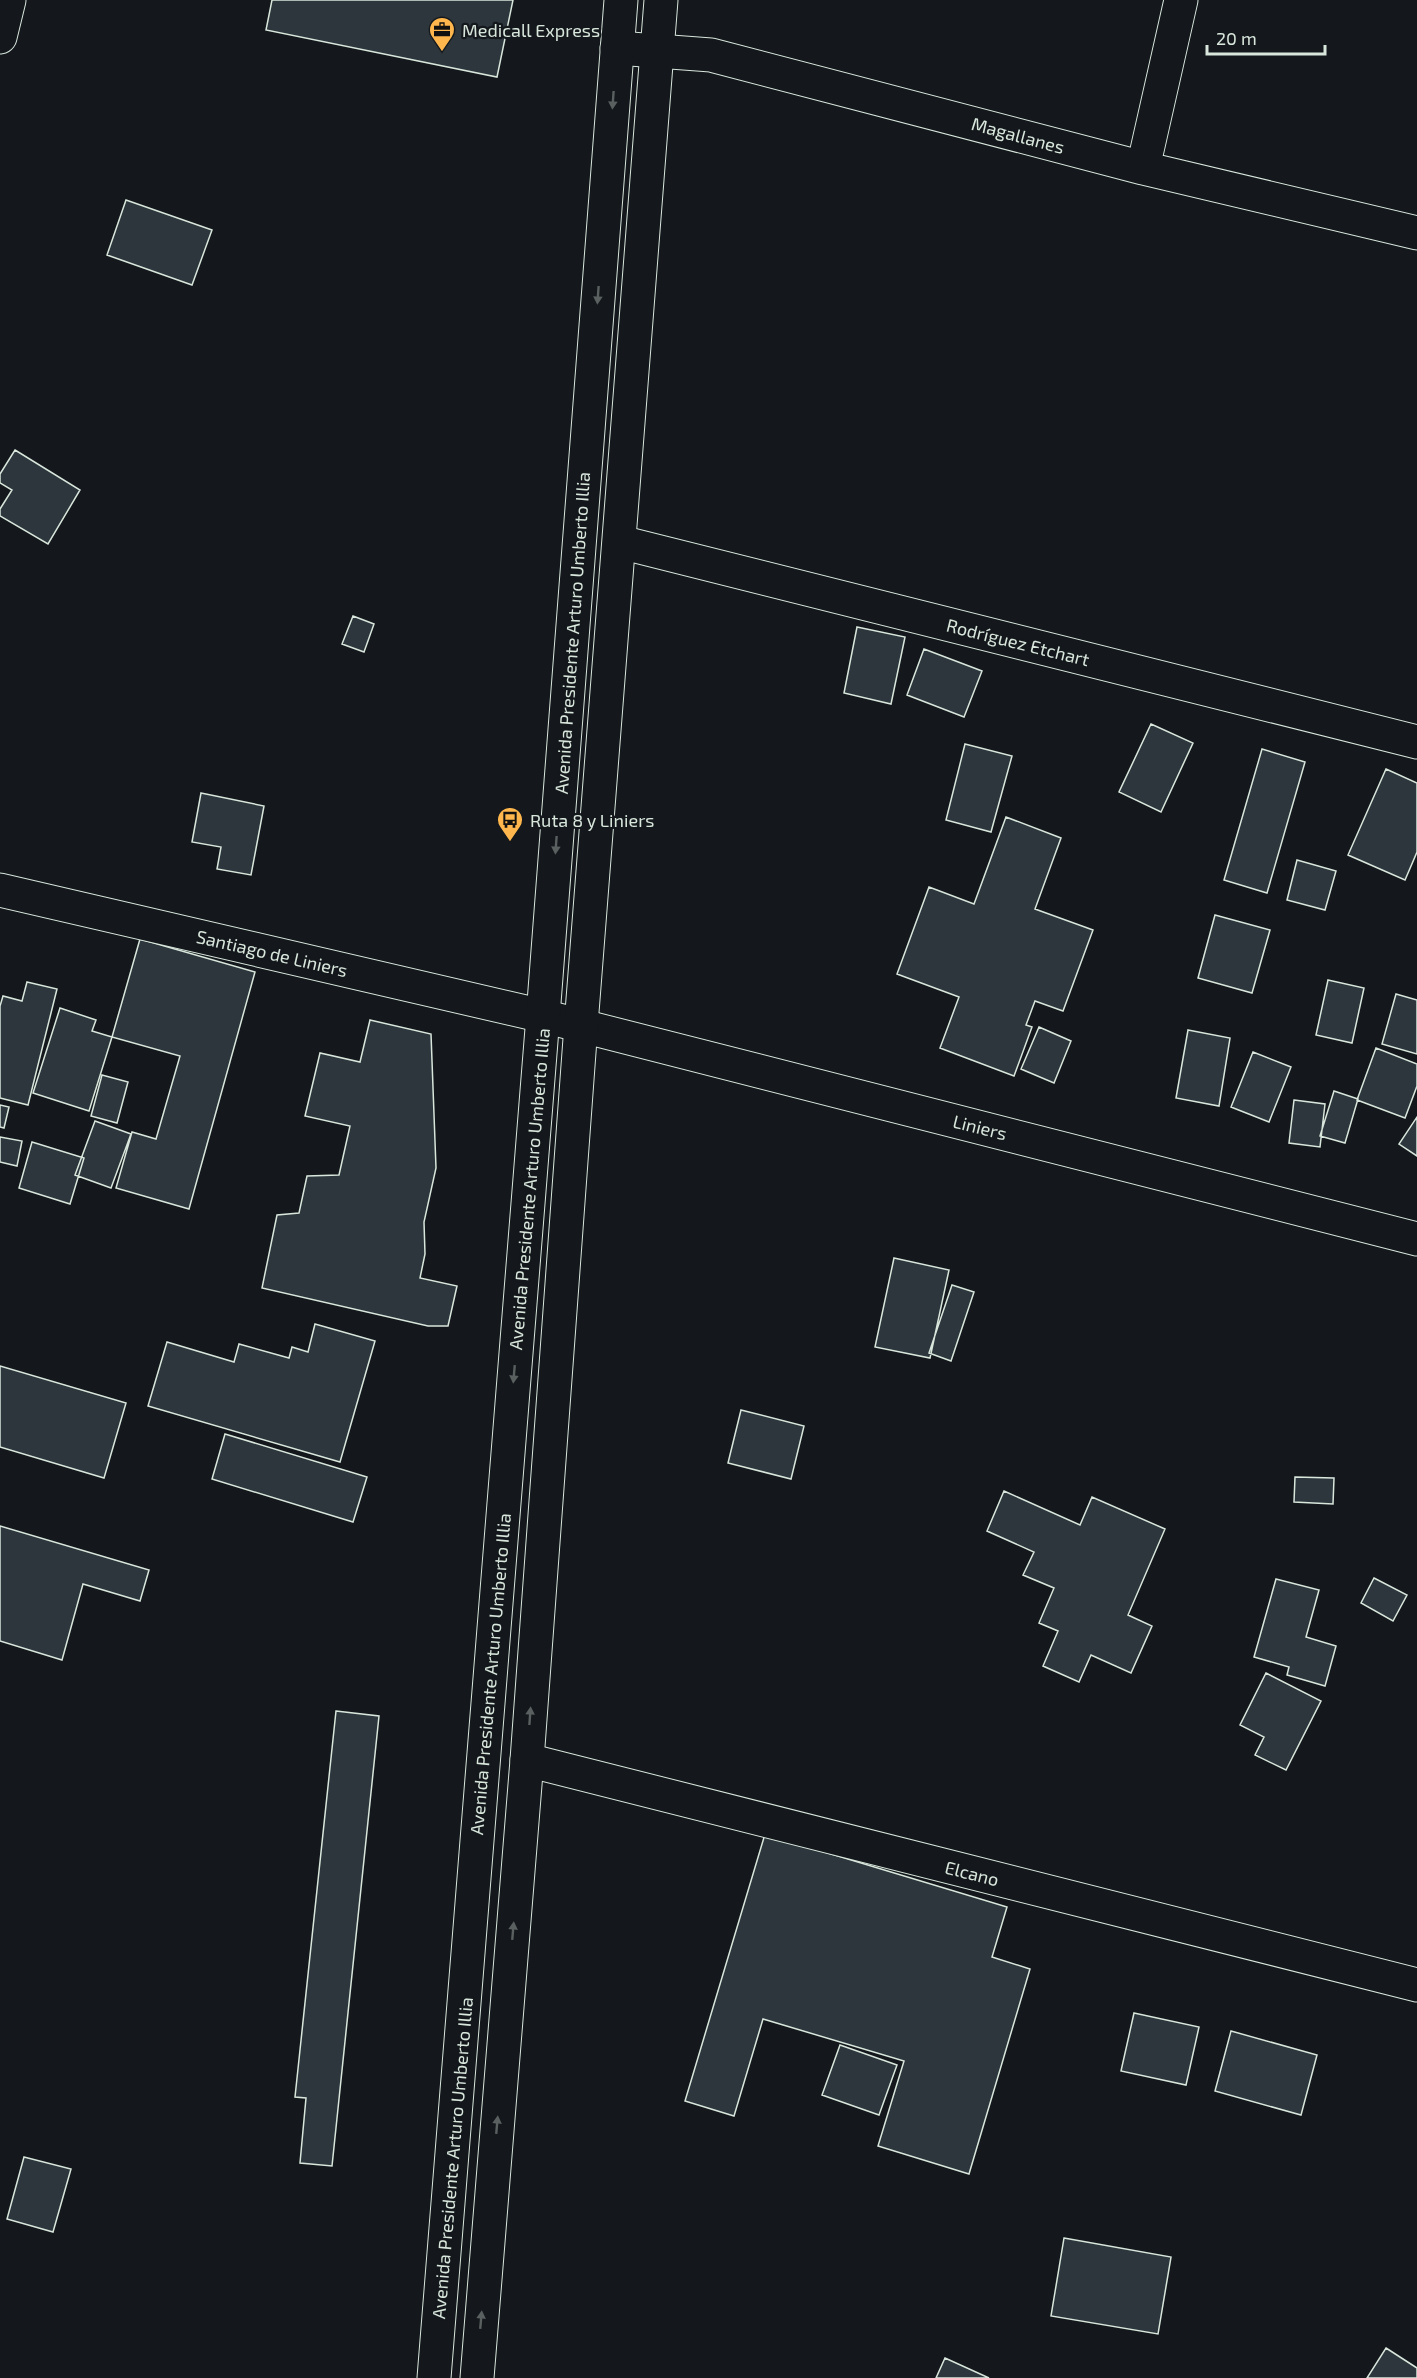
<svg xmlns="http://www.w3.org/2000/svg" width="1417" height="2378" viewBox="0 0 1417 2378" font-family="'Exo 2',sans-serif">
<rect width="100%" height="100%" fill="#14181c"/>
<path fill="#2c363c" stroke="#d8e6dc" stroke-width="1.5" d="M 272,0 L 513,0 L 497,77 L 266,30 Z
M 126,200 L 212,230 L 192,285 L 107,255 Z
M 15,450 L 80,490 L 48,544 L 0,516 L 0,509 L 12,490 L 0,483 L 0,474 Z
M 353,616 L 374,624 L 364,652 L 342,644 Z
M 857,627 L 905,637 L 891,704 L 844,693 Z
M 924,649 L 982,671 L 964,717 L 907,695 Z
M 1151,724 L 1193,743 L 1161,812 L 1119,792 Z
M 965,744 L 1012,756 L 991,832 L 946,820 Z
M 1262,749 L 1305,762 L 1267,893 L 1224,880 Z
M 1386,769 L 1417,783 L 1417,852 L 1405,880 L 1348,855 Z
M 201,793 L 264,806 L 251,875 L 217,869 L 221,847 L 192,842 Z
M 1006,817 L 1061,838 L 1035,909 L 1093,930 L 1063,1011 L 1035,1001 L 1026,1025 L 1032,1027 L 1014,1076 L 940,1048 L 959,997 L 897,974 L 929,887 L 974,904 Z
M 1297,860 L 1336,871 L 1325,910 L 1287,900 Z
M 1215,915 L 1270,930 L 1252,993 L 1198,978 Z
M 140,939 L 255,972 L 189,1209 L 116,1188 L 132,1132 L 156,1139 L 180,1056 L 112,1037 Z
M 1328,980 L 1364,988 L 1352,1043 L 1316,1035 Z
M 27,982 L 57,989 L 28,1105 L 0,1098 L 0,1006 L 3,996 L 22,1001 Z
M 1396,994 L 1417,1000 L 1417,1054 L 1382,1044 Z
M 60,1008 L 96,1020 L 92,1031 L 112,1037 L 89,1111 L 33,1093 Z
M 370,1020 L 431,1034 L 436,1168 L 424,1222 L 425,1254 L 420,1278 L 457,1286 L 448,1326 L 428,1326 L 262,1288 L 277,1215 L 299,1213 L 307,1176 L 339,1175 L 350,1126 L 305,1116 L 320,1053 L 360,1062 Z
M 1039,1027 L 1071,1041 L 1054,1083 L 1021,1069 Z
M 1188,1030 L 1230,1038 L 1219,1106 L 1176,1098 Z
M 1376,1048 L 1417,1064 L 1417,1086 L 1405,1118 L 1357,1100 Z
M 1253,1052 L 1291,1067 L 1269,1122 L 1231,1107 Z
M 102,1075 L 128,1082 L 117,1123 L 91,1116 Z
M 1334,1091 L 1358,1099 L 1345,1143 L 1320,1136 Z
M 1294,1100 L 1325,1104 L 1320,1147 L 1289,1143 Z
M 0,1105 L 9,1107 L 4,1128 L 0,1127 Z
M 1417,1117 L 1417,1156 L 1399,1144 Z
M 95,1121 L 131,1134 L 111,1188 L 75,1175 Z
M 0,1137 L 22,1141 L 17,1166 L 0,1162 Z
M 32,1142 L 84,1158 L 70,1204 L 19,1188 Z
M 894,1258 L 949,1270 L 930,1358 L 875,1347 Z
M 952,1285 L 974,1292 L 951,1361 L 929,1353 Z
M 315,1324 L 375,1341 L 340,1462 L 148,1406 L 167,1342 L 234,1362 L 239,1344 L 289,1358 L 292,1347 L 308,1352 Z
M 0,1366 L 126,1403 L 104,1478 L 0,1447 Z
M 741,1410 L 804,1426 L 791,1479 L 728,1463 Z
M 225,1434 L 367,1477 L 353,1522 L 212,1479 Z
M 1295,1477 L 1334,1478 L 1333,1504 L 1294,1502 Z
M 1004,1491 L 1080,1525 L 1092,1497 L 1165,1529 L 1128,1615 L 1152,1626 L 1131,1673 L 1091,1655 L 1079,1682 L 1043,1666 L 1058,1631 L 1039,1623 L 1054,1588 L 1023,1575 L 1034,1552 L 987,1531 Z
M 0,1526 L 149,1570 L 140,1601 L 83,1584 L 62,1660 L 0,1641 Z
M 1374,1578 L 1407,1595 L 1393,1621 L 1361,1603 Z
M 1276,1579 L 1319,1590 L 1306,1637 L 1336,1646 L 1325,1686 L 1287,1675 L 1289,1667 L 1254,1657 Z
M 1266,1673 L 1321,1701 L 1286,1770 L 1255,1755 L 1264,1737 L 1240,1725 Z
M 336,1711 L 379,1716 L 332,2166 L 300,2163 L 306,2098 L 295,2097 Z
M 765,1834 L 1007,1907 L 992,1957 L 1030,1969 L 969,2174 L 878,2146 L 904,2061 L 763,2019 L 734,2116 L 685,2101 Z
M 1134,2013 L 1199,2027 L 1186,2085 L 1121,2071 Z
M 1231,2031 L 1317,2055 L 1301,2115 L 1215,2091 Z
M 840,2045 L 897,2065 L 879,2115 L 822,2095 Z
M 24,2157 L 71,2169 L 53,2232 L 7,2219 Z
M 1064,2238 L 1171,2257 L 1158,2334 L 1051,2316 Z
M 1386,2348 L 1417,2368 L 1417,2378 L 1367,2378 Z
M 945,2358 L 989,2378 L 936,2378 Z"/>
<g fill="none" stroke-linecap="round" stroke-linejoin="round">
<defs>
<path id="minor" d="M 617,48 L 711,55 L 1143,168 L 1417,233
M 1143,168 L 1181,0
M 620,542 L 1417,742
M 0,890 L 543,1016 L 1417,1239
M 527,1760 L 1417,1985"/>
<path id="tertiary" d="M 0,37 L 9,0"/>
<path id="primary" d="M 434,2378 L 543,1016 L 621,0
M 477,2378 L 527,1760 L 581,1025 L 661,0"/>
</defs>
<use href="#minor" stroke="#d8e6dc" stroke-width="35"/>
<use href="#tertiary" stroke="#d8e6dc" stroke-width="35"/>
<use href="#primary" stroke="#d8e6dc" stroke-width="35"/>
<use href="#minor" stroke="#14181c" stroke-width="33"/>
<use href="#tertiary" stroke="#14181c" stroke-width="33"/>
<use href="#primary" stroke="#14181c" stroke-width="33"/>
</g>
<defs><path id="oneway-solid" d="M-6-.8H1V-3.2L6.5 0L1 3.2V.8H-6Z" transform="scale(1.5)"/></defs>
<g fill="#59605f">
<use href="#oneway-solid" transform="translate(613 100) rotate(94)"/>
<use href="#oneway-solid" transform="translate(598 295) rotate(94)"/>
<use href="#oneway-solid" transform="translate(556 845) rotate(94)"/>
<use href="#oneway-solid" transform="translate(514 1374) rotate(95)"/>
<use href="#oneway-solid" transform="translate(530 1716) rotate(-86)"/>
<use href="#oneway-solid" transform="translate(513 1931) rotate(-85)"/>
<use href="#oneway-solid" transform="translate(497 2125) rotate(-85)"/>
<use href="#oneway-solid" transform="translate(481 2320) rotate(-85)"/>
</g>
<defs>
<symbol id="office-pin" viewBox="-11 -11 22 30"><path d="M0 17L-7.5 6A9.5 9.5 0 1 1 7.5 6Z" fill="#ffb74d" stroke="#14181c"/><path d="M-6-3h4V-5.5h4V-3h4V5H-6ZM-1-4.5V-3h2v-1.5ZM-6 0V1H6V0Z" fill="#111"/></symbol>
<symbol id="bus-pin" viewBox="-11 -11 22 30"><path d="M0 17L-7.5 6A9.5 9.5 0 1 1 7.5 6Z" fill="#ffb74d" stroke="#14181c"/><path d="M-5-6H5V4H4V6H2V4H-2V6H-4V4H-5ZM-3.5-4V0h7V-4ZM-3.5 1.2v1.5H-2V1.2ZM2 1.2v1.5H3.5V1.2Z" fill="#111"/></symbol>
</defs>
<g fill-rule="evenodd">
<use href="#office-pin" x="427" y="15" width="30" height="40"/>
<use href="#bus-pin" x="495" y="805" width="30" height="40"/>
</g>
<g text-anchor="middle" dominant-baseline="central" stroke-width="4.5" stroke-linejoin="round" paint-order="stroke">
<g font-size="18" fill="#d8e6dc" stroke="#14181c" text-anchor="start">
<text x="462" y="30">Medicall Express</text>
<text x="530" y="820">Ruta 8 y Liniers</text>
</g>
<g font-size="18" fill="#d8e6dc" stroke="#14181c">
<text transform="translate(1018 135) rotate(15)">Magallanes</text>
<text transform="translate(572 633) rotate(-86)">Avenida Presidente Arturo Umberto Illia</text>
<text transform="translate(1018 642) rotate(14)">Rodríguez Etchart</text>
<text transform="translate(272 953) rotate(13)">Santiago de Liniers</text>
<text transform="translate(980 1127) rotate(14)">Liniers</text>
<text transform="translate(529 1189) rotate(-85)">Avenida Presidente Arturo Umberto Illia</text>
<text transform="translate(490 1674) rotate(-85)">Avenida Presidente Arturo Umberto Illia</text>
<text transform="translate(972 1873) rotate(14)">Elcano</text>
<text transform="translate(452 2158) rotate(-85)">Avenida Presidente Arturo Umberto Illia</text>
</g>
</g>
<path d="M1207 45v9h118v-9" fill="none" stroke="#d8e6dc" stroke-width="3"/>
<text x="1216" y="45" font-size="18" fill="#d8e6dc" stroke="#14181c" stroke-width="4.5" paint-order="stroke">20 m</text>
</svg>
